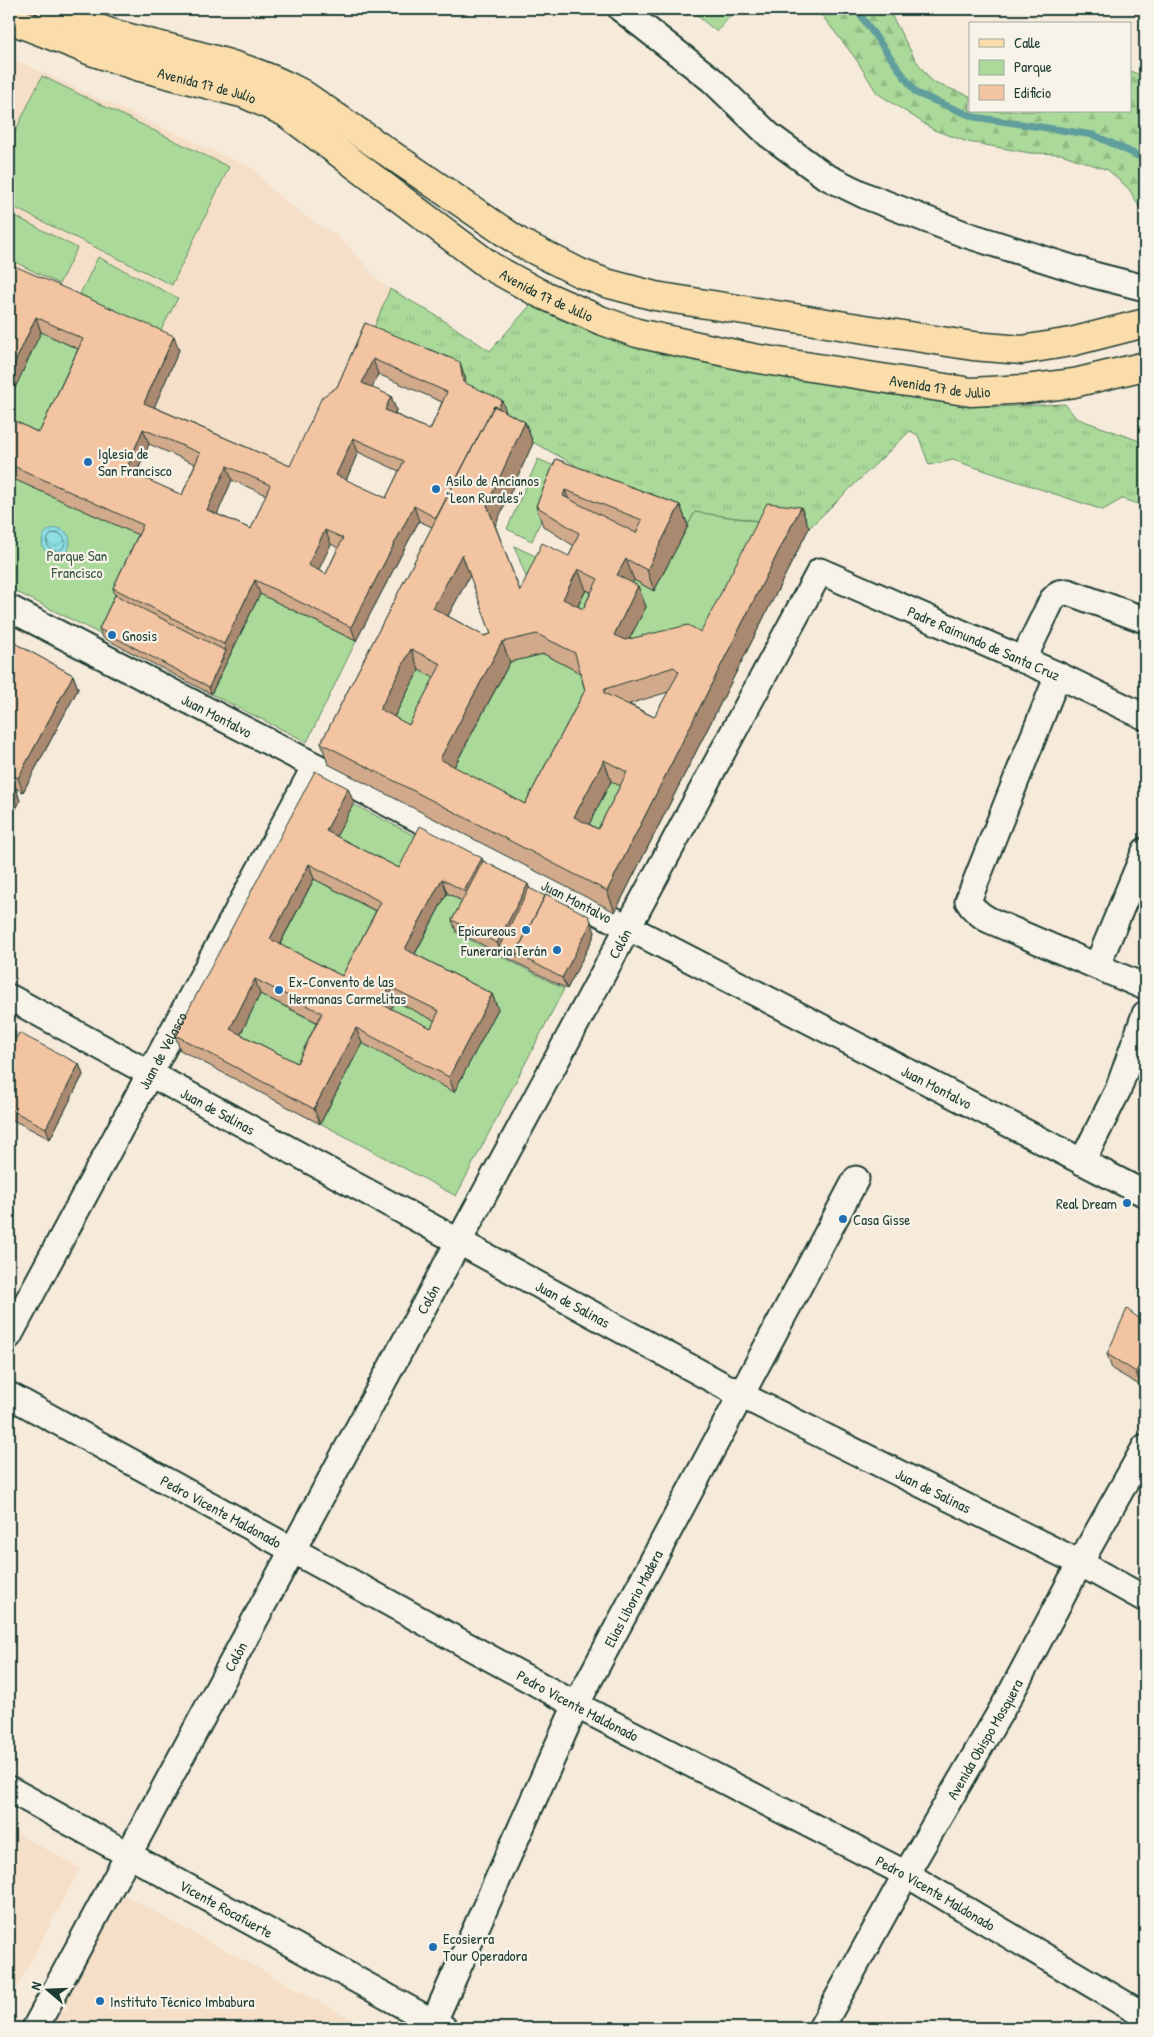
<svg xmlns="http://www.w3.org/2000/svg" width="1154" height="2037" viewBox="0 0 1154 2037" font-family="'Patrick Hand',sans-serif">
<defs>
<pattern id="grass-tufts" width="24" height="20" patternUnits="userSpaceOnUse" patternTransform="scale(1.25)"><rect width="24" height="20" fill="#aad999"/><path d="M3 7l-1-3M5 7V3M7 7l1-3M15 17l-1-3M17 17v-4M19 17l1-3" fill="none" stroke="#92bb84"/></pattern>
<pattern id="forest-firs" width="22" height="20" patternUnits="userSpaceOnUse" patternTransform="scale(1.25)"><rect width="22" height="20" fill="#aad999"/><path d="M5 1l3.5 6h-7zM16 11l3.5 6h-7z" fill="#92bb84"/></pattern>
<pattern id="water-waves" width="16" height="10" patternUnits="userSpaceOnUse" patternTransform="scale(1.25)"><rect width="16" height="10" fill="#8ddfe3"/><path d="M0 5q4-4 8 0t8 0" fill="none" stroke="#79c0c3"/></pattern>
</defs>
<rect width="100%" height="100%" fill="#f6eada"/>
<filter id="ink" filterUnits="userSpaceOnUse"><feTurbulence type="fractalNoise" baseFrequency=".02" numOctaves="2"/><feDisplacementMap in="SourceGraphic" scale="10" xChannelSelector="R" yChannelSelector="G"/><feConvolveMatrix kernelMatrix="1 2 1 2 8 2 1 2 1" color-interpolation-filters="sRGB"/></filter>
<g filter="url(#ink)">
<path fill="#f5dfc9" d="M 9,57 L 255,170 L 273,191 L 305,216 L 335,234 L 351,249 L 379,281 L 390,289 L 343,402 L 295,481 L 150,417 L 179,350 L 9,292 Z
M 9,1829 L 80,1868 L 9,2002 Z
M 117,1891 L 368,2028 L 46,2028 Z"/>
<path fill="url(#grass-tufts)" stroke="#648b66" d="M 390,289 L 437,316 L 490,351 L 535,300 L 603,332 L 679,356 L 739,369 L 950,402 L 995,407 L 1065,404 L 1076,418 L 1145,443 L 1145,506 L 1122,499 L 1103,510 L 953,460 L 929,465 L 918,435 L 910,431 L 809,528 L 695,512 L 689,523 L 569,478 L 574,464 L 502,426 L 370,337 Z"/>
<path fill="url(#forest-firs)" stroke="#648b66" d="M 817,9 L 888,9 L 915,59 L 932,82 L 970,96 L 970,111 L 1130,111 L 1130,71 L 1145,77 L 1145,217 L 1129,189 L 1108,170 L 1061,154 L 1030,153 L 968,142 L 934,130 L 877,93 L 856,59 Z"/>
<path fill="#aad999" stroke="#648b66" d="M 689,9 L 736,9 L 717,32 Z
M 42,76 L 229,167 L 172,285 L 9,205 L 9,144 Z
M 9,213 L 77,248 L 59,284 L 9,259 Z
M 98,257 L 178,298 L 159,334 L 80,294 Z
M 41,332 L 88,354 L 44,447 L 9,431 L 9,401 Z
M 538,459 L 563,470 L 532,541 L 507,529 Z
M 9,476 L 148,539 L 102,635 L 9,588 Z
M 695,512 L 775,524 L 708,653 L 621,655 L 625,596 L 634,580 L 654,591 Z
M 514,546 L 550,563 L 534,597 Z
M 586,590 L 606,600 L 571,619 Z
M 260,594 L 356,641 L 307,742 L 211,694 Z
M 544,654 L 583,674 L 592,711 L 532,825 L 447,780 L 510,662 Z
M 419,670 L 448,685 L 417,746 L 387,730 Z
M 611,781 L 634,793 L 605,850 L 582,838 Z
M 353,804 L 425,841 L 404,882 L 332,845 Z
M 314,879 L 386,917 L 347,991 L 275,953 Z
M 447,893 L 468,905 L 455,932 L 564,989 L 456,1196 L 320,1123 L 362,1043 L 454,1091 L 497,1009 L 410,963 Z
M 260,994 L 327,1028 L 302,1077 L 236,1044 Z
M 395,1001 L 445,1025 L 436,1043 L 386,1019 Z"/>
<path fill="url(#water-waves)" stroke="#619e9d" d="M42 542a14 14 0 1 1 28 0a14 14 0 1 1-28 0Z"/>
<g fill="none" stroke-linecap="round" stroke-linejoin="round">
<path stroke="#4b7e7a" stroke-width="1" d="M47 542a9 9 0 1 1 18 0a9 9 0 1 1-18 0Z"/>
<path stroke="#619e9d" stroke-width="7" d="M 856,9 L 916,93 L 974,117 L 1094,135 L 1145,159"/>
<defs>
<g id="minor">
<path d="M 621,9 L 712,80 L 769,135 L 825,176 L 866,196 L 964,234 L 1094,275 L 1145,288"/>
<path id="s1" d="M 9,608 L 1145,1194"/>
<path d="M 1023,660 L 1052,600 L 1059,593 L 1068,592 L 1145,620"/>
<path d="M 1058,675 L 968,901 C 973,910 980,915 989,920 L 1145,987"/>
<path d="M 1097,966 L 1145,851"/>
<path id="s2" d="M 9,997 L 741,1395 L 1080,1563 L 1145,1599"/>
<path d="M 1082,1162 L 1118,1090 L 1145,1014"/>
<path id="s3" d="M 9,1336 L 315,766"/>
<path id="s4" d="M 9,1395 L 576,1705 L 906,1874 L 1145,2016"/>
<path id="s5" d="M 9,1789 L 444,2028"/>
<path id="s6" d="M 35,2028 L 820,571 L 1058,675 L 1145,717"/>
<path id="s7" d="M 431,2028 L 576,1705 L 856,1179"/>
<path id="s8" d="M 821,2028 L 906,1874 L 1009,1697 L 1080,1563 L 1145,1447"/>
</g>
<g id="major">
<path d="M 51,9 C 70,16 89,26 108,32 C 172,51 242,61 301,93 L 519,242 L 580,273 L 606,283 L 655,296 L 973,346 L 1022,350 L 1071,342 L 1145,323"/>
<path id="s9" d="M 9,19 L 94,52 L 140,67 L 245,94 L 285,112 L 490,266 L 539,293 L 600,320 L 637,333 L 753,358 L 971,392 L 1026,389 L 1074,383 L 1145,366"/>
</g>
</defs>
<use href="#minor" stroke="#1f3d34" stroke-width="29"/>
<use href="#major" stroke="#1f3d34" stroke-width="31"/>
<use href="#minor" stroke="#f7f3e8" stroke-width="25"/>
<use href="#major" stroke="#faddab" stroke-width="28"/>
</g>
<path fill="#d1a98b" stroke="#1f3d34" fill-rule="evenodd" d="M 9,266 L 179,350 L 154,407 L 290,466 L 337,387 L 365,323 L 465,377 L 466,384 L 506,412 L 525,422 L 533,443 L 495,525 L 520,591 L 569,556 L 574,546 L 543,526 L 536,506 L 556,459 L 680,505 L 688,526 L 654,591 L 634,580 L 632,583 L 638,586 L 646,607 L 629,639 L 701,632 L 801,507 L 809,528 L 615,912 L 328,764 L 321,743 L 432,527 L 419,521 L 356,641 L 260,594 L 211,694 L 102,637 L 99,629 L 115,595 L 113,588 L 138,535 L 9,477 L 9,418 L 39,433 L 78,349 L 41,332 ZM 378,374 L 442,402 L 430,430 L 395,414 L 396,410 L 391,396 L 372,388 ZM 149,444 L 195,464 L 182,495 L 136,475 ZM 358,452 L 399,471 L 386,498 L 346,480 ZM 232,480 L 266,495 L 251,529 L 217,514 ZM 331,544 L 338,548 L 326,574 L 318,570 ZM 470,575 L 491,634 L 484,636 L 448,616 ZM 586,590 L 591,592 L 583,609 L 578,606 ZM 544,654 L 580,673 L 585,690 L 525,804 L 454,767 L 510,662 ZM 419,670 L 434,678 L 409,725 L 394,717 ZM 668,692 L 654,717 L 629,704 ZM 611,781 L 620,786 L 598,829 L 589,824 Z
M 9,640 L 73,675 L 78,689 L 23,792 L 16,788 L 20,801 L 9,823 Z
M 354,803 L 336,836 L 399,868 L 483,861 L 528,884 L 529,888 L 595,932 L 594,936 L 567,989 L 456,931 L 452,920 L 462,901 L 447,893 L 415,954 L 492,994 L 498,1009 L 454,1092 L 362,1043 L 320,1124 L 180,1050 L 175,1035 ZM 314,879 L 376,911 L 342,976 L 280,944 ZM 260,994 L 317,1022 L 297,1063 L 240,1034 ZM 395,1001 L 435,1021 L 431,1028 L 391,1009 Z
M 9,1052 L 79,1064 L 83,1075 L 50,1139 L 9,1118 Z
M 1145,1323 L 1145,1378 L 1141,1386 L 1112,1369 L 1107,1354 Z"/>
<path fill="#aa8971" stroke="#1f3d34" d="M 36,317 L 41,332 L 9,401 L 9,375 Z
M 174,336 L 179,350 L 150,417 L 144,403 Z
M 373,359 L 378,374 L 368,398 L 362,383 Z
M 460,362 L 465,377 L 468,397 L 463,382 Z
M 391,396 L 396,410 L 390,424 L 385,410 Z
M 502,400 L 507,415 L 441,520 Z
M 525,422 L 533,443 L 495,526 L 487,505 Z
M 143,429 L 149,444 L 131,485 L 126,470 Z
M 353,438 L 358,452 L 342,490 L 336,475 Z
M 227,466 L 232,480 L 213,524 L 207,510 Z
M 565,490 L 573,511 L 563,496 Z
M 680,505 L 688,526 L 654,591 L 647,570 Z
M 414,506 L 419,521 L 356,641 L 351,627 Z
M 801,507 L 809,528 L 615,912 L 607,891 Z
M 325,530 L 331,544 L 314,580 L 308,565 Z
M 462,554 L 470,575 L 441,629 L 433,608 Z
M 626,559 L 634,580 L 625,596 L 617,575 Z
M 578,569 L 586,590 L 571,619 L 563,599 Z
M 255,580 L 260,594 L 211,694 L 209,687 L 226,651 L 224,644 Z
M 638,586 L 646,607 L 621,655 L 614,635 Z
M 502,642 L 510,662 L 447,780 L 440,759 Z
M 411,649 L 419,670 L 387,730 L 380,709 Z
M 73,675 L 78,689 L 23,792 L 18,778 Z
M 604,760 L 611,781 L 582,838 L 574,817 Z
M 15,786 L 20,801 L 9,823 L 9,798 Z
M 348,788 L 354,803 L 332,845 L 326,831 Z
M 482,858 L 487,872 L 470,905 L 464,891 Z
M 309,864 L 314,879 L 275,953 L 270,939 Z
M 442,879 L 447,893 L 410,963 L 405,949 Z
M 528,884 L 532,895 L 499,947 L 497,943 Z
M 591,921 L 595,932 L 594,936 L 567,989 L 562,978 Z
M 255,979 L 260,994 L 236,1044 L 230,1029 Z
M 390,987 L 395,1001 L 386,1019 L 381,1004 Z
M 492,994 L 498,1009 L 454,1092 L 449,1077 Z
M 12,1024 L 16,1035 L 9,1051 L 9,1032 Z
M 356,1028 L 362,1043 L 320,1124 L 314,1109 Z
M 79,1064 L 83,1075 L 50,1139 L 46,1128 Z
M 1145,1354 L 1145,1378 L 1141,1386 L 1136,1372 Z"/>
<path fill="#f3c4a2" stroke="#1f3d34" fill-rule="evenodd" d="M 10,264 L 174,336 L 144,403 L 290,466 L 322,397 L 337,387 L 365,323 L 460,362 L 463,382 L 502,400 L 498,408 L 494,406 L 436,518 L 414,506 L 351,627 L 255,580 L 224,644 L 113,588 L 143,525 L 9,464 L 9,418 L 39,433 L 83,339 L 36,317 L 9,375 L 9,266 ZM 373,359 L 447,392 L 430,430 L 385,410 L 391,396 L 362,383 ZM 143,429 L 200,453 L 182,495 L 126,470 ZM 353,438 L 404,461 L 386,498 L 336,475 ZM 227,466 L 270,485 L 251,529 L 207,510 ZM 325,530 L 343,538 L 326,574 L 308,565 Z
M 494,406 L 525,422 L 487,505 L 520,591 L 542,543 L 569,556 L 579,533 L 536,506 L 556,459 L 680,505 L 647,570 L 626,559 L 617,575 L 638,586 L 614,635 L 625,640 L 688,625 L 701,632 L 767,503 L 801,507 L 607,891 L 321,743 ZM 565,490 L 642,520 L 636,533 L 563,496 ZM 462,554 L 491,634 L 484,636 L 433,608 ZM 578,569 L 598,579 L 583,609 L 563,599 ZM 537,634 L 575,653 L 585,690 L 525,804 L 440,759 L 502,642 ZM 411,649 L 441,664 L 409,725 L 380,709 ZM 674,667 L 679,672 L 654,717 L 604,693 L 605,689 ZM 604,760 L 627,772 L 598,829 L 574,817 Z
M 115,595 L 226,651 L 209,687 L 99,629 Z
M 9,640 L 73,675 L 18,778 L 9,773 Z
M 315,771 L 348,788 L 326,831 L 399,868 L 420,826 L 482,858 L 464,891 L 442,879 L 405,949 L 492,994 L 449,1077 L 356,1028 L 314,1109 L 175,1035 ZM 309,864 L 381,902 L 342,976 L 270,939 ZM 255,979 L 322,1013 L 297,1063 L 230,1029 ZM 390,987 L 439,1011 L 431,1028 L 381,1004 Z
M 9,783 L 15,786 L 9,798 Z
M 483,861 L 528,884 L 497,943 L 452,920 Z
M 529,888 L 545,896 L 516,953 L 517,956 L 499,947 Z
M 546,894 L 589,916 L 591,921 L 590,925 L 562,978 L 516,953 Z
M 9,1022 L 12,1024 L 9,1032 Z
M 19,1033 L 79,1064 L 46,1128 L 9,1109 L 9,1052 Z
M 1127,1309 L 1145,1323 L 1145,1354 L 1136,1372 L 1107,1354 Z"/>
</g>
<g fill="#1f6fb2" stroke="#f7f3e8" stroke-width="2">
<circle cx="88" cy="462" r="5"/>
<circle cx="436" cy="489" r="5"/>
<circle cx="112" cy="635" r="5"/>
<circle cx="526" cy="930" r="5"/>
<circle cx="557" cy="950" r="5"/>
<circle cx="279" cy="990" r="5"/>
<circle cx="1127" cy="1203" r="5"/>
<circle cx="843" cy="1219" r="5"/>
<circle cx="433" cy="1947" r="5"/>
<circle cx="100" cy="2001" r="5"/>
</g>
<g text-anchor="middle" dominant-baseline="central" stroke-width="4.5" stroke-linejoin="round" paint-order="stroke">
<g font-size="15" fill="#1f3d34" stroke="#f7f3e8">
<text stroke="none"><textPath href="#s9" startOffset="209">Avenida 17 de Julio</textPath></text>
<text stroke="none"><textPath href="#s9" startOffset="612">Avenida 17 de Julio</textPath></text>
<text stroke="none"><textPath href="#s9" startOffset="1018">Avenida 17 de Julio</textPath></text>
<text stroke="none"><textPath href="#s6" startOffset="1834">Padre Raimundo de Santa Cruz</textPath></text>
<text stroke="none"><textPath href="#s1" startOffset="234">Juan Montalvo</textPath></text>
<text stroke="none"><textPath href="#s1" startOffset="639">Juan Montalvo</textPath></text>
<text stroke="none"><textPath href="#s6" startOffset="1232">Colón</textPath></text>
<text stroke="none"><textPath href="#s3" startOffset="324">Juan de Velasco</textPath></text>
<text stroke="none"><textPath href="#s1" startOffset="1044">Juan Montalvo</textPath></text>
<text stroke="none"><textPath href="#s2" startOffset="238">Juan de Salinas</textPath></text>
<text stroke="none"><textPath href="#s6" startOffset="828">Colón</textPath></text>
<text stroke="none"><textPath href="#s2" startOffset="642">Juan de Salinas</textPath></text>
<text stroke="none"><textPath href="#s2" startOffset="1048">Juan de Salinas</textPath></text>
<text stroke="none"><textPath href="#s4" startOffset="242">Pedro Vicente Maldonado</textPath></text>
<text stroke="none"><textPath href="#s7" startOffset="475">Elias Liborio Madera</textPath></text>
<text stroke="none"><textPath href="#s6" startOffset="422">Colón</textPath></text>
<text stroke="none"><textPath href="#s4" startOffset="648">Pedro Vicente Maldonado</textPath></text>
<text stroke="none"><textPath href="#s8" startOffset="332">Avenida Obispo Mosquera</textPath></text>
<text stroke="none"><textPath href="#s4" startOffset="1052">Pedro Vicente Maldonado</textPath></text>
<text stroke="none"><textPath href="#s5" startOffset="248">Vicente Rocafuerte</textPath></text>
</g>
<g font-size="15" fill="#1f3d34" stroke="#f7f3e8" text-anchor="start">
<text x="98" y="453">Iglesia de<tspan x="98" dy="17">San Francisco</tspan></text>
<text x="446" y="480">Asilo de Ancianos<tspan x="446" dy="17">"Leon Rurales"</tspan></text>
<text x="122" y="635">Gnosis</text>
<text x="516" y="930" text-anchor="end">Epicureous</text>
<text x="547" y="950" text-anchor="end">Funeraria Terán</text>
<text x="289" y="981">Ex-Convento de las<tspan x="289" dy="17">Hermanas Carmelitas</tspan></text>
<text x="1117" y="1203" text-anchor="end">Real Dream</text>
<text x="853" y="1219">Casa Gisse</text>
<text x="443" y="1938">Ecosierra<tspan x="443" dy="17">Tour Operadora</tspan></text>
<text x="110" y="2001">Instituto Técnico Imbabura</text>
</g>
<g font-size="15" fill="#3b5c48" stroke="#f7f3e8">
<text x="77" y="555">Parque San<tspan x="77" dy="17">Francisco</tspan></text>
</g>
</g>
<rect width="1154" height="2037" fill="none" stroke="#f7f3e8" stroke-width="30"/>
<rect x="15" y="15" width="1124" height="2007" fill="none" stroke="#1f3d34" stroke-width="2" filter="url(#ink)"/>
<rect x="969" y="22" width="162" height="90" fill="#f7f3e8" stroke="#a1aaa0"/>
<rect x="979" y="39" width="25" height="8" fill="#faddab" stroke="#a1aaa0"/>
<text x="1014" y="48" font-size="15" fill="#1f3d34">Calle</text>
<rect x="979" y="60" width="25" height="15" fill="#aad999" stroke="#a1aaa0"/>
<text x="1014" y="72" font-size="15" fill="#1f3d34">Parque</text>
<rect x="979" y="85" width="25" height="15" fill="#f3c4a2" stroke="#a1aaa0"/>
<text x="1014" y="98" font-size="15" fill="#1f3d34">Edificio</text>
<g transform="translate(48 1990) rotate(289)" stroke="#f7f3e8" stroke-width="4" paint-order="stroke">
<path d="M0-4L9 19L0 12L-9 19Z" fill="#1f3d34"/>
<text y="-8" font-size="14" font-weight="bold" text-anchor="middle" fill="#1f3d34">N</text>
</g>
</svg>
